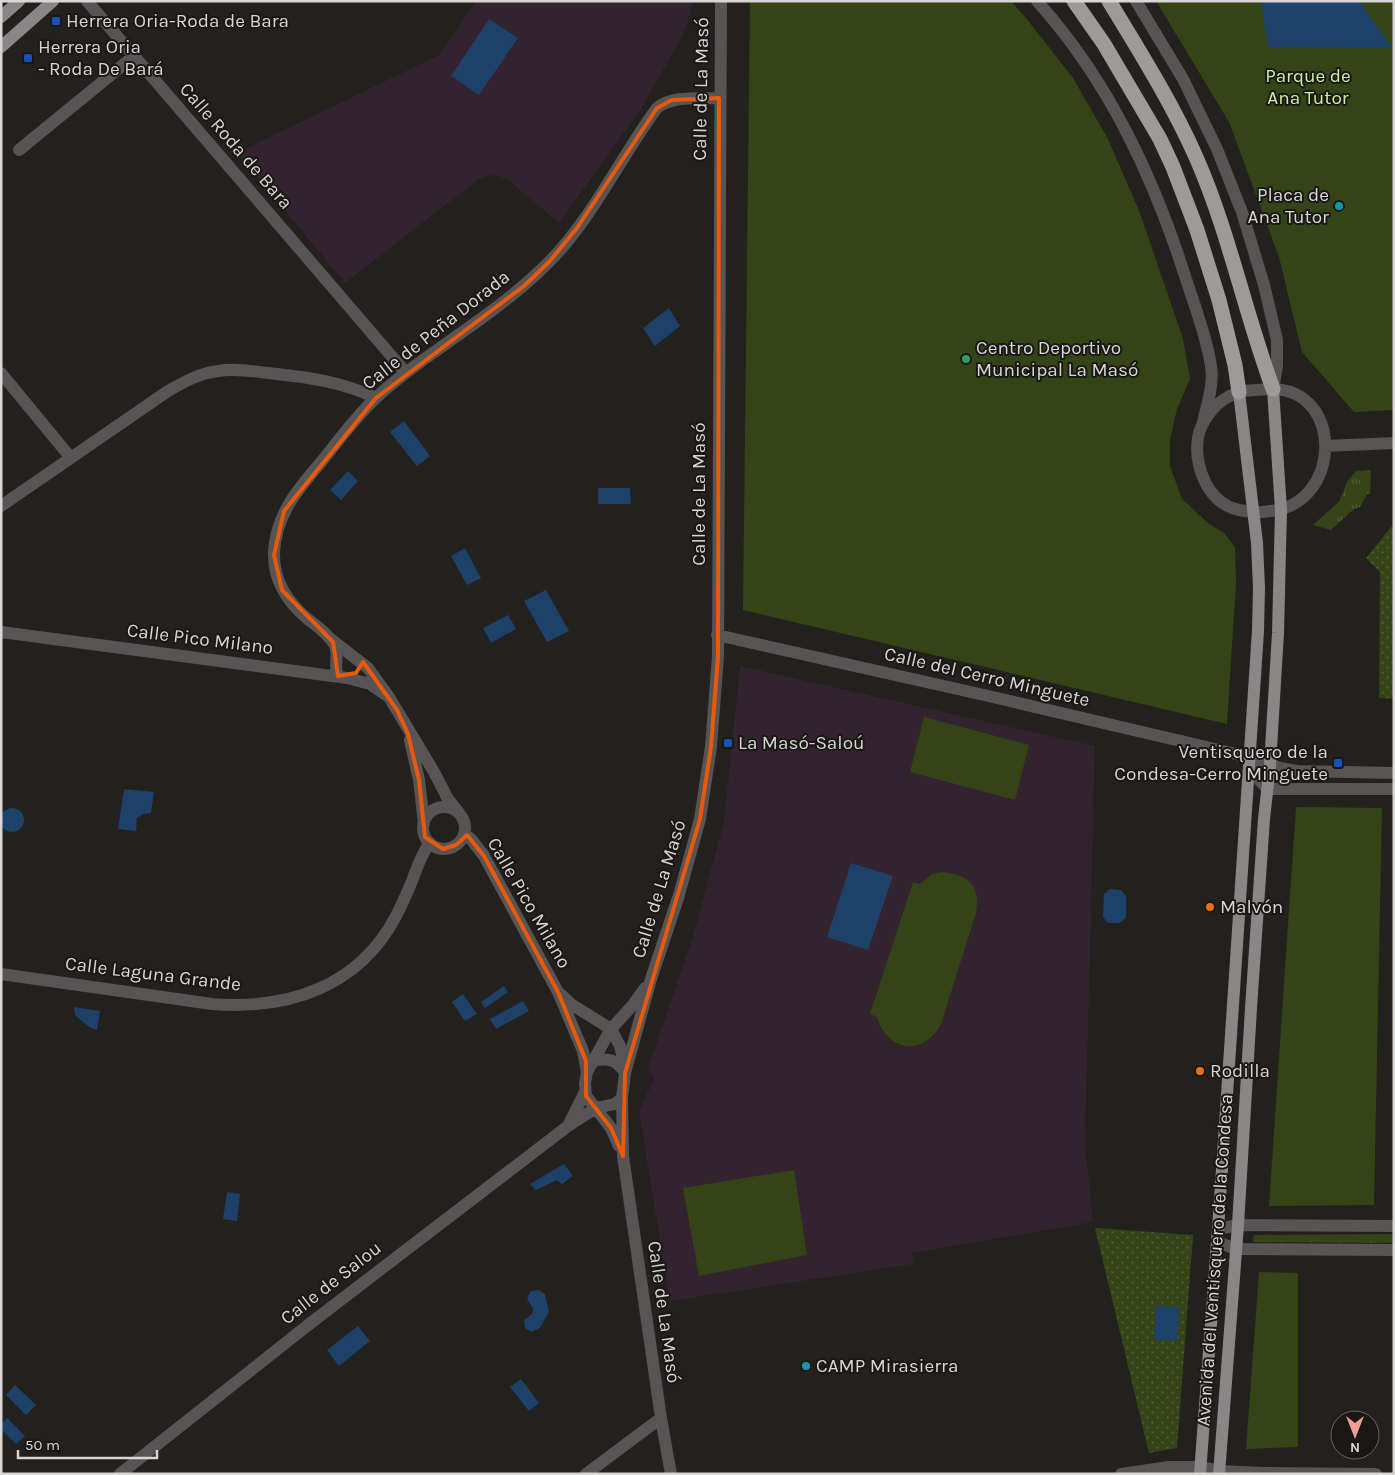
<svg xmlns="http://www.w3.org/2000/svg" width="1395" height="1475" viewBox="0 0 1395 1475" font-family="Karla,sans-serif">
<defs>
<pattern id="grass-tufts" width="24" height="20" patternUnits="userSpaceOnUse" patternTransform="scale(1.25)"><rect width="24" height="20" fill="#344416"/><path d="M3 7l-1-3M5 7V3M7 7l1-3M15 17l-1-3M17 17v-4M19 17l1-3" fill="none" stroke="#515e37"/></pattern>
<pattern id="garden-dots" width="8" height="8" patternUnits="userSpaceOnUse" patternTransform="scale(1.25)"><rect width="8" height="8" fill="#344416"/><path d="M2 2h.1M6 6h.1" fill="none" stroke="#515e37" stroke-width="1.8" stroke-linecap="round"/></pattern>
</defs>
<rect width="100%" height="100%" fill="#23211e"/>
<path fill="#32232f" d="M 476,1 L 693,1 L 687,24 L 678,44 L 641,109 L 559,223 L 508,180 L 497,175 L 487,176 L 479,179 L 345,283 L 237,153 L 439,55 Z
M 740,666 L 1095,746 L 1085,1146 L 1093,1222 L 912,1253 L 913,1264 L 670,1301 L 639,1112 L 654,1078 L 648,1068 L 692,940 L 724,822 Z"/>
<path fill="url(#grass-tufts)" d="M 1371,470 L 1370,494 L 1367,494 L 1360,507 L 1354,509 L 1331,530 L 1313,525 L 1339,502 L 1347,482 L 1356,471 Z
M 1394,1234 L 1394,1243 L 1253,1242 L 1254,1235 Z"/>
<path fill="#344416" d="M 750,1 L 1011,1 L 1026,18 L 1073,78 L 1108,139 L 1140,213 L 1183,339 L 1190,379 L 1177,409 L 1170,439 L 1170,466 L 1182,499 L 1208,523 L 1224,533 L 1235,547 L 1236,583 L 1227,724 L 743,610 Z
M 1156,1 L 1394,1 L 1394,410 L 1354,412 L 1302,352 L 1279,257 L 1229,122 Z
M 924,717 L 1029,745 L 1015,800 L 910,772 Z
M 1296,807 L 1382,808 L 1374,1205 L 1269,1206 Z
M 941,872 C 968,875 981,884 976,913 L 941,1024 C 924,1057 887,1052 877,1017 L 870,1014 L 913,882 L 920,884 L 932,874 Z
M 794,1170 L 807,1255 L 699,1276 L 683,1188 Z
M 1259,1272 L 1298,1273 L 1298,1447 L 1246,1449 Z"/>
<path fill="url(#garden-dots)" d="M 1392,526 L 1394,528 L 1394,699 L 1379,698 L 1380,572 L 1366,558 Z
M 1095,1228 L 1193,1235 L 1177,1448 L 1149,1453 Z"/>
<path fill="#1d4169" d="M 1261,1 L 1359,1 L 1392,48 L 1268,47 Z
M 489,19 L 518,38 L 479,95 L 451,76 Z
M 669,308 L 680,326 L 655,346 L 643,328 Z
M 404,421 L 430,456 L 417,466 L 390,432 Z
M 348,471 L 358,481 L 341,500 L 330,490 Z
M 598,488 L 630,488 L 631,504 L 598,504 Z
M 465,548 L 481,578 L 467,585 L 451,556 Z
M 546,590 L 569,631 L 547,642 L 524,601 Z
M 508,615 L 516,629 L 491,643 L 483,628 Z
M 124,789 L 154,792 L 151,813 L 143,814 L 137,818 L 136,831 L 118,829 Z
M0 820a12 12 0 1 1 24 0a12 12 0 1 1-24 0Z
M 851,863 L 893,876 L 868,950 L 827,937 Z
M 1110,889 L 1121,890 L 1126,896 L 1126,918 L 1119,923 L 1108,923 L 1103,917 L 1104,894 Z
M 504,986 L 508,992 L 485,1008 L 481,1002 Z
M 463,994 L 477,1014 L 465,1021 L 452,1002 Z
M 523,1001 L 529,1011 L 496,1029 L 490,1019 Z
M 74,1007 L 100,1011 L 97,1030 C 90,1029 81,1020 75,1015 Z
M 564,1164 L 573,1176 L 562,1184 L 557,1180 L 536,1190 L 530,1184 Z
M 227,1192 L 240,1194 L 237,1221 L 223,1219 Z
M 538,1290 L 545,1294 L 549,1312 L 540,1328 L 531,1332 L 525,1328 L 524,1320 L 532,1314 L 533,1310 C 531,1301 523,1302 531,1291 Z
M 1156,1306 L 1179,1307 L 1177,1341 L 1154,1340 Z
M 358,1326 L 370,1341 L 339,1366 L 327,1350 Z
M 521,1379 L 539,1403 L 529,1411 L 510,1387 Z
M 15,1385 L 36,1405 L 26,1415 L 6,1395 Z
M 7,1418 L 25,1436 L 16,1444 L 1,1429 L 1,1424 Z"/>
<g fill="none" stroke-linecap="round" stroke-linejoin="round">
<path stroke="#565454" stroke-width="12" d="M 87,1 L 406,373
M 1037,1 C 1109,81 1154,178 1186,279 C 1195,307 1207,338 1211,366 C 1214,385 1207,404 1203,422
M 1136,1 L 1183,79 L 1217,149 L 1242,212 L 1264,285 L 1277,340 L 1277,366 L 1273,389
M 19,150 L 134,56
M 1,373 L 71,458
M 1273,389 C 1345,391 1341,505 1270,511 C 1264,512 1257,513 1251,512 C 1245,511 1238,510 1232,508 C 1206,498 1194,464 1198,438 C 1200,423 1214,404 1228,397 C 1242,389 1258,390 1273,389 Z
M 1325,446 L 1394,443
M 1,506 L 168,391 C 184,382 200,373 218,371 C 234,368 251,371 268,373 C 305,377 341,381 376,398
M 1,632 L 347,678 L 370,684 L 389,697 L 368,668 L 332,640
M 717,635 L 984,695 L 1249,757 L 1280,768 L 1297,771 L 1394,773
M 338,676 C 333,666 340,654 334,644 C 328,634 318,627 309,620 C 288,603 273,581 274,552 C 276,514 298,489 322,461 C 339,440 356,416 376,398 C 390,384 407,372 423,360 C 466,329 511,300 548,263 C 592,219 620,158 657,108 C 672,95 700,99 719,98
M 389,697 L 434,772 L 448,799 L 459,813
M 410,740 L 419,780 L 424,823
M 1249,757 L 1260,781 L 1268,789 L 1394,789
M423 828a21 21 0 1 1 42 0a21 21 0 1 1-42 0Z
M 465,834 L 471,839 L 484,856 L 558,992 L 583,1051 L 587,1072
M 1,974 L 212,1004 C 288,1010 359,987 396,916 C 402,905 407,893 412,881 C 417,868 421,854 430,843
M 559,993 L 571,1004 L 611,1029 L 620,1046 L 625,1068
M 593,1061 C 608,1057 617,1060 625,1073
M 585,1092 L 568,1126 L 596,1108 L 615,1104 L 622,1098
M 619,1146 L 611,1128 L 586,1096 L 585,1083 L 587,1072 L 611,1029 L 632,1006 L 645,988
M 1218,1229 L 1238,1225 L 1394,1226
M 1217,1242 L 1236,1249 L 1394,1250
M 120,1474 L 312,1322 L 568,1126
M 586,1474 L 661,1418
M 671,1474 L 661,1418 L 623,1156 L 622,1098 L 625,1073 L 651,979 L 679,895 L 700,819 L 711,747 L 718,656 L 721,1
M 1121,1474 L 1169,1467 L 1200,1467 L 1220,1471 L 1264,1473 L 1376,1474"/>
<path stroke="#8a8687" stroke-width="12" d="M 1,17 L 19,1
M 1,47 L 53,1
M 1200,1474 L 1218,1229 L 1258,631 L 1259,588 L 1257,543 L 1239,392
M 1219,1474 L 1238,1225 L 1251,1008 L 1264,819 L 1270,765 L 1278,633 L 1281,510 L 1273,389"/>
<path stroke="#9e9a9a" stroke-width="15" d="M 1074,1 L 1104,44 L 1160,139 L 1173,167 L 1197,230 L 1219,300 L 1235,365 L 1239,392
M 1109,1 C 1140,52 1172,103 1196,157 C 1229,232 1245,313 1273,389"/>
</g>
<path fill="none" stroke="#e8590c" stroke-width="4" stroke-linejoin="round" d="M 719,98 L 718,656 L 711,747 L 700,819 L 625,1073 L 623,1156 L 611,1128 L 586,1096 L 586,1061 L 558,992 L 484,856 L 467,835 L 456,845 L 443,849 L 425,837 L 419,780 L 408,734 L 397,710 L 363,662 L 356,673 L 338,676 L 333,642 L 282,590 L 274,555 L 284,511 L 376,398 L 524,286 L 549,262 L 577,228 L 657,108 L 672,100 Z"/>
<g fill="#1a4fb4" stroke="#191815" stroke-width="2">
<rect x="51" y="16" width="10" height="10" rx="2.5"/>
<rect x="23" y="53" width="10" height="10" rx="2.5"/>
<rect x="723" y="738" width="10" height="10" rx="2.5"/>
<rect x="1333" y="758" width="10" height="10" rx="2.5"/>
</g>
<g fill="#0f9aa8" stroke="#191815" stroke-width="2">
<circle cx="1339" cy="206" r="5"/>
<circle cx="806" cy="1366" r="5"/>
</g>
<circle fill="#2e9e5b" stroke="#191815" stroke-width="2" cx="966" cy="359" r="5"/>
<g fill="#e8710a" stroke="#191815" stroke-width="2">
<circle cx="1210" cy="907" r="5"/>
<circle cx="1200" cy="1071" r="5"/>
</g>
<g text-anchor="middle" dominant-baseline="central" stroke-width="4" stroke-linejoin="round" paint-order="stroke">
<g font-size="19" fill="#d8d7d5" stroke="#191815" text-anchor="start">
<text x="66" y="21">Herrera Oria-Roda de Bara</text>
<text x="38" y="47">Herrera Oria<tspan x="38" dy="22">- Roda De Bará</tspan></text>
<text x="1329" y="195" text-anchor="end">Placa de<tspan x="1329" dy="22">Ana Tutor</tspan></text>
<text x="976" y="348">Centro Deportivo<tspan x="976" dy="22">Municipal La Masó</tspan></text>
<text x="738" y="743">La Masó-Saloú</text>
<text x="1328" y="752" text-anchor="end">Ventisquero de la<tspan x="1328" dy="22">Condesa-Cerro Minguete</tspan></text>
<text x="1220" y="907">Malvón</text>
<text x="1210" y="1071">Rodilla</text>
<text x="816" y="1366">CAMP Mirasierra</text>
</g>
<g font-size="19" fill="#ceef9e" stroke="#191815">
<text x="1308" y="76">Parque de<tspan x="1308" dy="22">Ana Tutor</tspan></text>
</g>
<g font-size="19" fill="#d8d7d5" stroke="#191815">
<text transform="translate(701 89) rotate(-89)">Calle de La Masó</text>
<text transform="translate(236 146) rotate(49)">Calle Roda de Bara</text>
<text transform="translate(436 330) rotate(-38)">Calle de Peña Dorada</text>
<text transform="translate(699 494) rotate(-90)">Calle de La Masó</text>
<text transform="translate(200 639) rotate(7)">Calle Pico Milano</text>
<text transform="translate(987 677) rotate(13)">Calle del Cerro Minguete</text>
<text transform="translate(659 889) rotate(-73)">Calle de La Masó</text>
<text transform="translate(529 903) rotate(60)">Calle Pico Milano</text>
<text transform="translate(153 974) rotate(7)">Calle Laguna Grande</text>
<text transform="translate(1215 1260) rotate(-86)">Avenida del Ventisquero de la Condesa</text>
<text transform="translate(331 1283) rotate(-38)">Calle de Salou</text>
<text transform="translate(664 1312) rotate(82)">Calle de La Masó</text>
</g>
</g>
<rect width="1395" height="1475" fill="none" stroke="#d8d7d5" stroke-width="5"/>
<g transform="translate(1355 1435) rotate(180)"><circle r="24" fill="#191815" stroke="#656462"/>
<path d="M0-4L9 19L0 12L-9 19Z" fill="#f59c94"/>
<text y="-8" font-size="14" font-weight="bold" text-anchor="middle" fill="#d8d7d5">N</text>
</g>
<path d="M18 1450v8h139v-8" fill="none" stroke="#d8d7d5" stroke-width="2.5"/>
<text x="25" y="1450" font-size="15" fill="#d8d7d5" stroke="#191815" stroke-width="4" paint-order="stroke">50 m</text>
</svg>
